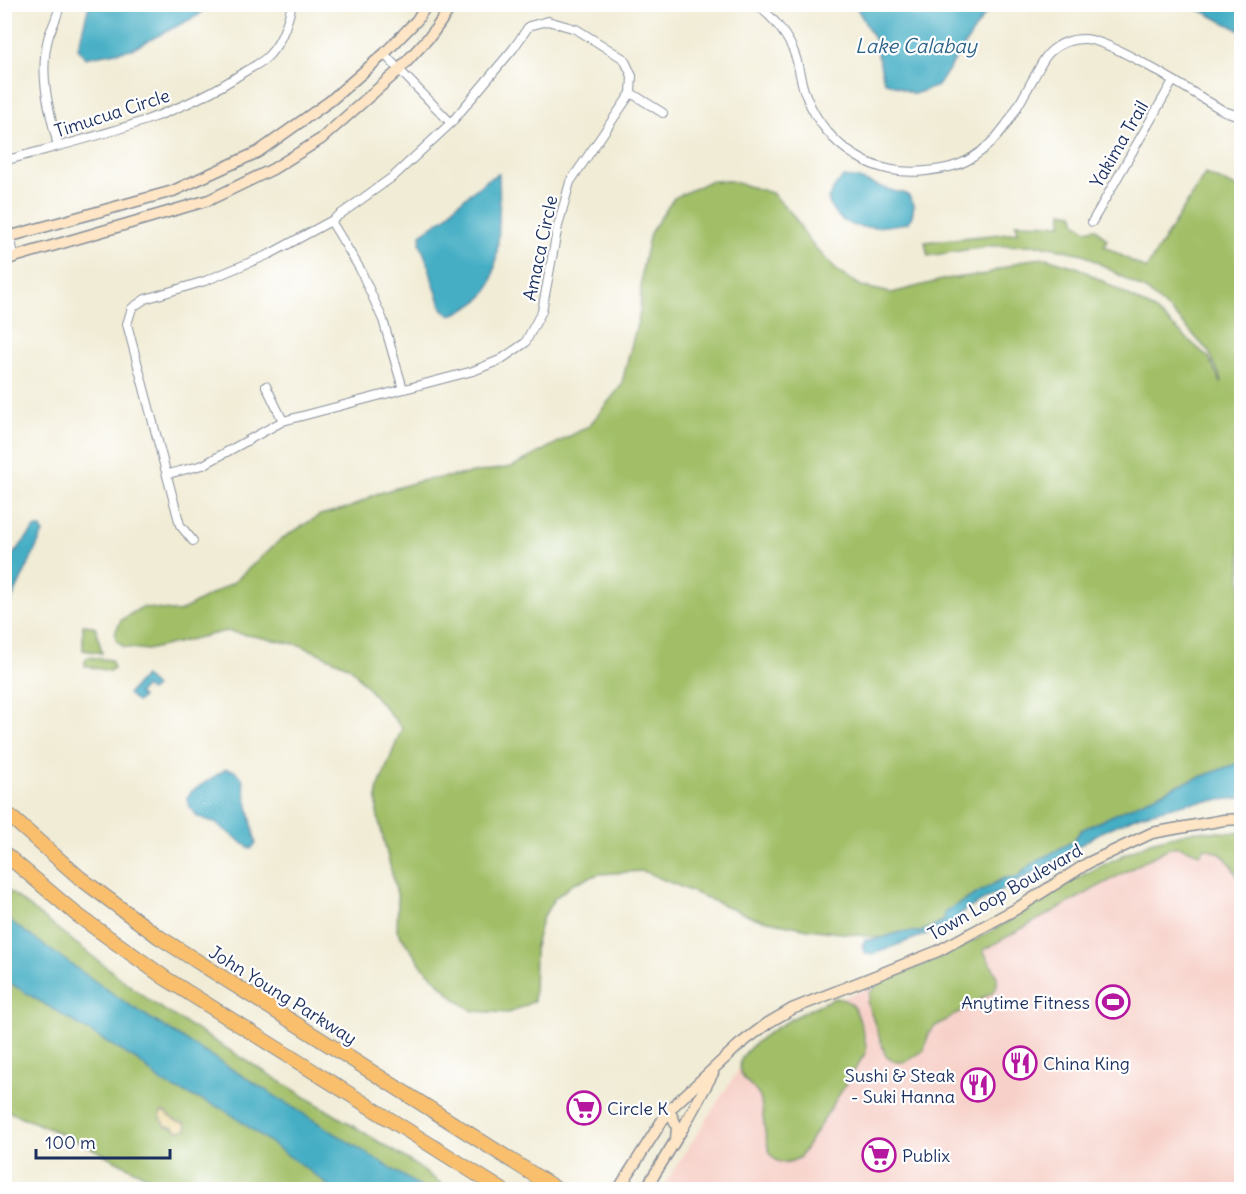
<svg xmlns="http://www.w3.org/2000/svg" width="1246" height="1194" viewBox="0 0 1246 1194" font-family="Delius,sans-serif">
<rect width="100%" height="100%" fill="#fff"/>
<filter id="ink" filterUnits="userSpaceOnUse"><feTurbulence type="fractalNoise" baseFrequency=".0167" numOctaves="2"/><feDisplacementMap in="SourceGraphic" scale="12" xChannelSelector="R" yChannelSelector="G"/><feConvolveMatrix kernelMatrix="1 2 1 2 8 2 1 2 1" color-interpolation-filters="sRGB"/></filter>
<filter id="wash" filterUnits="userSpaceOnUse"><feTurbulence type="fractalNoise" baseFrequency=".008" numOctaves="4" result="noise"/><feDisplacementMap in="SourceGraphic" scale="24" xChannelSelector="R" yChannelSelector="G"/><feGaussianBlur stdDeviation="1.35" result="paint"/><feColorMatrix in="noise" values="0 0 0 0 0 0 0 0 0 0 0 0 0 0 0 0 0 1.4 0 .05"/><feComposite in="paint" operator="in"/></filter>
<g filter="url(#wash)">
<rect width="100%" height="100%" fill="#f1ecd5"/>
<path fill="#f7d1c9" d="M 1241,843 L 1241,1189 L 661,1190 L 745,1059 L 825,1005 L 928,965 L 967,946 L 1151,845 Z"/>
<path fill="#a2bf67" stroke="#5e7762" stroke-width="1.5" d="M 1205,174 L 1241,189 L 1241,762 L 1178,785 L 1081,830 L 1074,841 L 1030,865 L 1017,877 L 1004,878 L 943,921 L 921,932 L 901,932 L 883,938 L 808,929 L 754,918 L 643,871 L 599,874 L 574,883 L 554,899 L 542,919 L 535,946 L 534,1001 L 509,1013 L 473,1011 L 454,998 L 423,967 L 397,931 L 398,898 L 377,813 L 377,791 L 402,728 L 350,667 L 300,645 L 226,631 L 147,650 L 124,647 L 116,640 L 115,633 L 121,620 L 142,607 L 179,612 L 234,582 L 281,539 L 320,515 L 351,507 L 376,494 L 420,481 L 512,467 L 589,426 L 621,386 L 640,313 L 642,270 L 650,233 L 674,198 L 710,181 L 730,181 L 772,193 L 793,215 L 810,242 L 838,272 L 863,287 L 892,293 L 946,279 L 986,274 L 1025,260 L 1046,258 L 1079,268 L 1156,311 L 1209,358 L 1221,383 L 1222,381 L 1209,352 L 1177,317 L 1147,291 L 1083,254 L 1040,245 L 991,246 L 928,256 L 925,242 L 1019,232 L 1015,223 L 1062,224 L 1062,211 L 1073,213 L 1076,223 L 1086,230 L 1095,228 L 1107,240 L 1104,246 L 1146,269 Z
M 83,625 L 93,626 L 96,629 L 102,653 L 83,650 Z
M 88,657 L 111,660 L 114,668 L 109,671 L 85,666 L 85,660 Z
M 1195,831 L 1241,833 L 1241,883 C 1231,864 1227,853 1205,848 L 1200,854 L 1178,846 L 1167,849 L 983,950 C 989,964 1005,979 993,992 L 934,1027 L 929,1032 L 924,1050 C 911,1059 899,1069 886,1056 L 867,1002 L 869,998 L 869,993 L 882,981 L 932,961 L 975,940 L 1018,916 L 1075,879 L 1150,842 Z
M 4,887 L 151,1002 L 402,1156 L 449,1189 L 171,1189 L 76,1140 L 5,1110 Z
M 836,998 C 843,999 849,1001 853,1006 C 859,1014 867,1043 866,1052 L 800,1157 C 759,1181 767,1120 760,1098 C 755,1085 737,1079 740,1064 C 743,1041 815,1005 836,998 Z"/>
<path fill="#eeda9e" stroke="#84847e" stroke-width="1.5" d="M 161,1112 L 165,1112 C 170,1118 177,1122 185,1123 L 187,1129 L 178,1131 L 173,1127 L 166,1126 L 160,1116 Z"/>
<path fill="#45aec4" stroke="#306e91" stroke-width="1.5" d="M 89,5 L 89,4 L 207,5 L 199,15 L 132,49 L 85,58 L 78,48 Z
M 855,5 L 991,5 L 938,86 L 914,94 L 884,81 L 874,39 Z
M 1190,5 L 1241,5 L 1241,31 Z
M 499,174 C 500,201 501,274 485,294 C 474,306 464,311 449,315 L 442,308 L 432,279 L 429,266 L 420,244 L 421,234 L 446,217 L 456,205 L 490,178 Z
M 843,177 L 856,178 L 893,191 L 904,193 L 909,196 L 914,205 L 912,216 L 908,223 C 877,227 840,237 828,199 L 834,188 Z
M 35,528 L 41,528 L 43,533 L 8,608 L 5,635 L 5,564 Z
M 144,676 L 155,687 L 150,691 L 145,687 L 138,694 L 142,697 L 137,702 L 128,694 Z
M 1241,762 L 1241,798 L 1188,803 L 1140,815 L 1101,832 L 1048,865 L 964,911 L 952,922 L 932,932 L 873,954 L 865,953 L 862,946 L 865,940 L 878,939 L 901,932 L 921,932 L 943,921 L 946,911 L 1004,878 L 1017,877 L 1030,865 L 1073,841 L 1081,830 L 1178,785 Z
M 226,769 L 235,771 L 242,778 L 256,843 L 251,849 L 215,823 L 198,817 L 190,808 L 187,798 L 192,791 Z
M 4,917 L 129,1005 L 424,1189 L 331,1189 L 322,1180 L 225,1110 L 164,1084 L 138,1061 L 5,980 Z"/>
</g>
<g filter="url(#ink)">
<g fill="none" stroke-linecap="round" stroke-linejoin="round">
<defs>
<path id="street" d="M 756,4 C 774,18 790,38 796,58 C 800,71 801,86 807,98 C 816,121 834,143 856,156 C 876,169 902,174 926,171 C 943,169 958,167 973,157 C 1002,139 1017,108 1033,79 C 1038,71 1043,58 1050,52 C 1059,44 1070,39 1083,39 C 1110,38 1196,95 1224,111 L 1242,117
M 384,54 L 451,123
M 631,93 L 663,113
M 58,146 C 49,110 38,72 49,35 C 53,25 58,16 60,4
M 4,161 C 86,138 172,121 244,72 C 252,67 264,62 270,54 C 282,41 288,22 292,4
M 4,213 L 15,258
M 331,221 L 360,269 L 383,320 L 403,389
M 1092,222 L 1173,81
M 266,386 L 283,421
M 168,474 L 203,465 L 283,421 L 473,371 L 500,360 L 525,343 L 542,311 L 558,226 L 570,182 L 631,93 L 632,76 L 624,59 L 576,29 L 548,21 L 529,26 L 513,49 L 451,123 L 394,176 L 331,221 L 270,254 L 205,281 L 145,299 L 132,308 L 127,324 L 180,525 L 193,541
M 4,828 L 13,820"/>
<path id="secondary" d="M 4,238 L 173,191 L 258,152 L 330,101 L 384,54 L 417,20 L 427,4
M 4,260 L 209,200 L 273,169 L 321,139 L 398,71 L 432,34 L 453,4
M 669,1110 L 677,1127 L 676,1139
M 618,1190 L 669,1110 L 739,1045 L 768,1023 L 792,1009 L 938,951 L 1016,909 L 1088,863 L 1152,833 L 1224,820 L 1242,819
M 645,1190 L 683,1128 L 713,1073"/>
<path id="highway" d="M 4,811 L 80,878 L 159,937 L 558,1190
M 4,853 L 76,914 L 165,978 L 502,1190"/>
</defs>
<use href="#street" stroke="#868e9a" stroke-width="10"/>
<use href="#secondary" stroke="#868e9a" stroke-width="13"/>
<use href="#highway" stroke="#868e9a" stroke-width="16"/>
<use href="#street" stroke="#fff" stroke-width="8"/>
<use href="#secondary" stroke="#fde5c5" stroke-width="10"/>
<use href="#highway" stroke="#f9bf6d" stroke-width="14"/>
</g>
</g>
<defs>
<symbol id="stadium-ring" viewBox="-11 -11 22 22"><circle r="9.5" fill="#fff" stroke="#b5179e" stroke-width="1.5"/><path d="M0-5a6.5 5 0 1 0 0 10a6.5 5 0 1 0 0-10ZM-3.5-1.8h7v3.6h-7Z" fill="#b5179e"/></symbol>
<symbol id="restaurant-ring" viewBox="-11 -11 22 22"><circle r="9.5" fill="#fff" stroke="#b5179e" stroke-width="1.5"/><path d="M-5-6h1v4h1v-4h1v4h1v-4h1v5L-1.5 .5V6h-2V.5L-5-1ZM5-6V6H3V1.5H1.5Q1.5-4 5-6Z" fill="#b5179e"/></symbol>
<symbol id="supermarket-ring" viewBox="-11 -11 22 22"><circle r="9.5" fill="#fff" stroke="#b5179e" stroke-width="1.5"/><path d="M-6-5.5h2.5l.6 2H6L4.5 2H-2.5L-4.4-4H-6ZM-1.5 3.2a1.3 1.3 0 1 0 .1 0ZM3 3.2a1.3 1.3 0 1 0 .1 0Z" fill="#b5179e"/></symbol>
</defs>
<g fill-rule="evenodd">
<use href="#stadium-ring" x="1094" y="983" width="38" height="38"/>
<use href="#restaurant-ring" x="1001" y="1044" width="38" height="38"/>
<use href="#restaurant-ring" x="959" y="1066" width="38" height="38"/>
<use href="#supermarket-ring" x="565" y="1089" width="38" height="38"/>
<use href="#supermarket-ring" x="860" y="1136" width="38" height="38"/>
</g>
<g text-anchor="middle" dominant-baseline="central" stroke-width="4.5" stroke-linejoin="round" paint-order="stroke">
<g font-size="18" fill="#1b2f5e" stroke="#fff">
<text transform="translate(112 113) rotate(-18)">Timucua Circle</text>
<text transform="translate(1119 144) rotate(-60)">Yakima Trail</text>
<text transform="translate(540 248) rotate(-78)">Amaca Circle</text>
<text transform="translate(1005 892) rotate(-30)">Town Loop Boulevard</text>
<text transform="translate(283 995) rotate(32)">John Young Parkway</text>
</g>
<g font-size="18" fill="#1b2f5e" stroke="#fff" text-anchor="start">
<text x="1090" y="1002" text-anchor="end">Anytime Fitness</text>
<text x="1043" y="1063">China King</text>
<text x="955" y="1075" text-anchor="end">Sushi &amp; Steak<tspan x="955" dy="21">- Suki Hanna</tspan></text>
<text x="607" y="1108">Circle K</text>
<text x="902" y="1155">Publix</text>
</g>
<g font-size="20" font-style="italic" fill="#2c6287" stroke="#fff">
<text x="916" y="45">Lake Calabay</text>
</g>
</g>
<rect width="1246" height="1194" fill="none" stroke="#fff" stroke-width="24"/>
<path d="M36 1149v9h134v-9" fill="none" stroke="#1b2f5e" stroke-width="3"/>
<text x="45" y="1149" font-size="18" fill="#1b2f5e" stroke="#ffffff" stroke-width="4.5" paint-order="stroke">100 m</text>
</svg>
